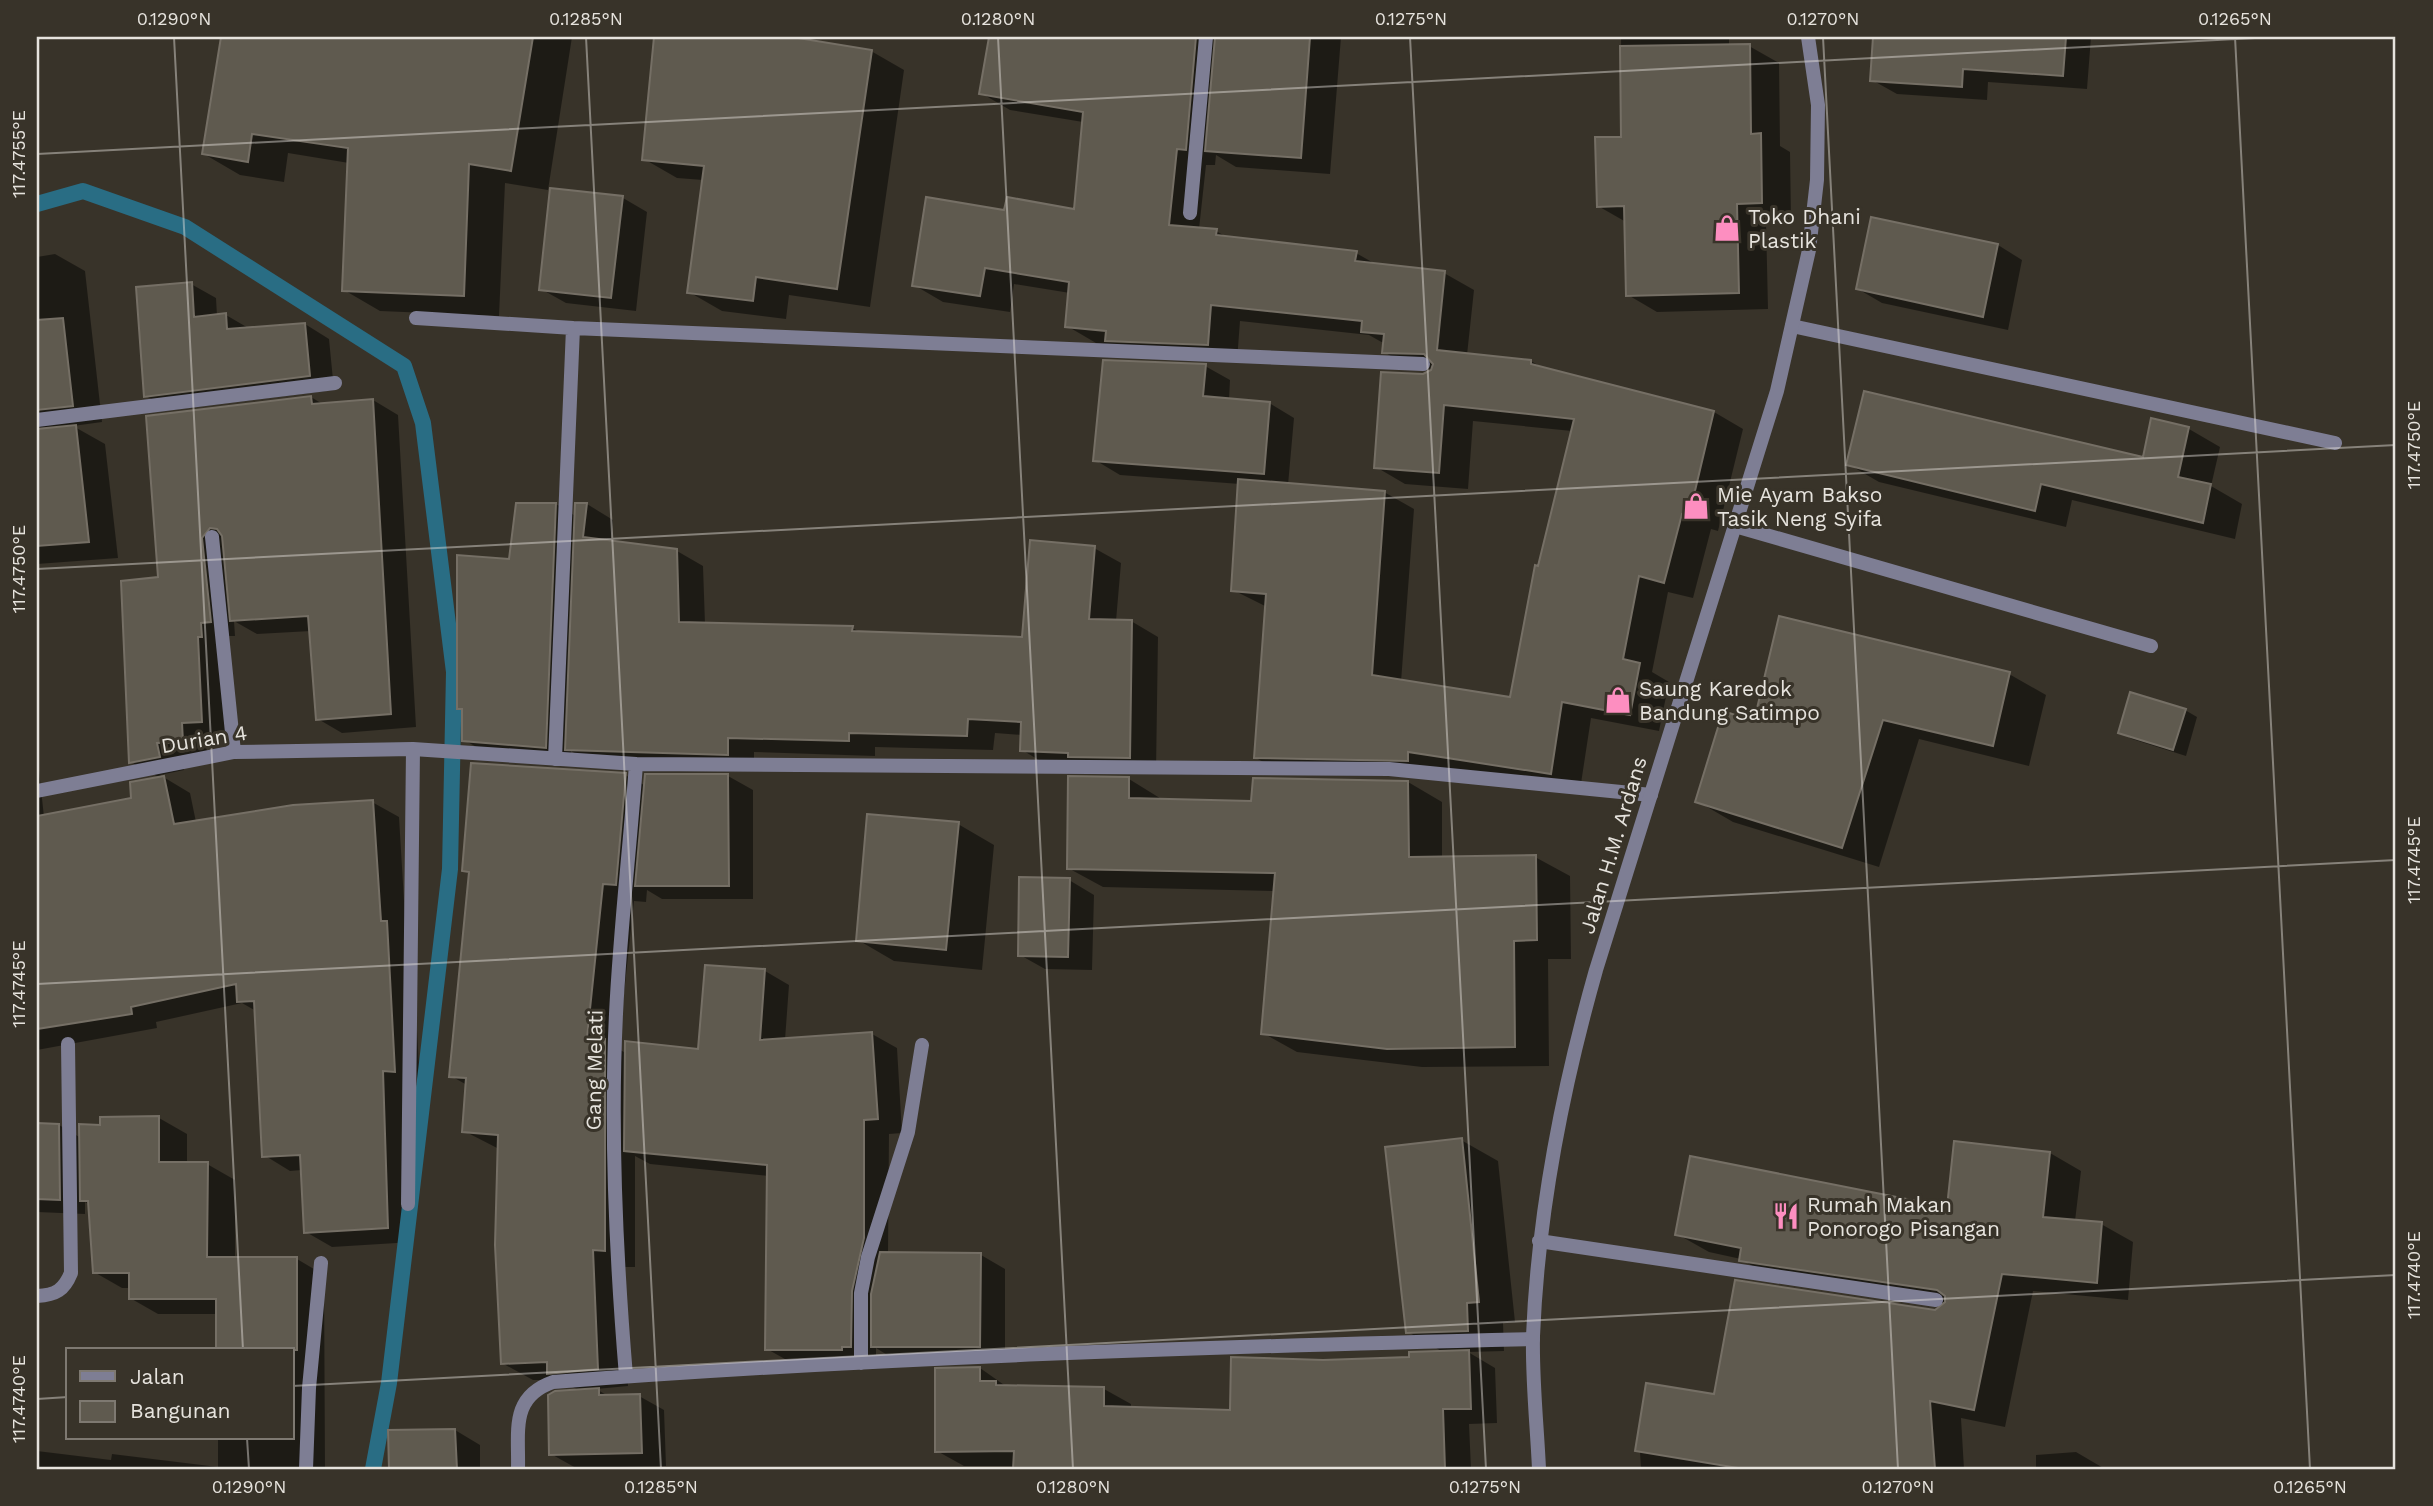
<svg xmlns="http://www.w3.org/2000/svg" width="2433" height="1506" viewBox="0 0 2433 1506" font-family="'Work Sans',sans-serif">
<rect width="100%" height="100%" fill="#383329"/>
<path fill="#0007" d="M 222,37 L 572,37 L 548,190 L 505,183 L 499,316 L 380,311 L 344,290 L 349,163 L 288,153 L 284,182 L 240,175 L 204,154 Z
M 658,37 L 781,37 L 871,51 L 904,70 L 870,307 L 789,295 L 786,319 L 722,311 L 689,292 L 703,180 L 677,178 L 644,159 Z
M 990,37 L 1341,37 L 1330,174 L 1236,167 L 1216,155 L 1215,165 L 1206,165 L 1199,229 L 1216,231 L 1230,239 L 1356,253 L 1379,266 L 1444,273 L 1474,290 L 1467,355 L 1531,361 L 1544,369 L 1714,412 L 1743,429 L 1718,531 L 1711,529 L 1693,598 L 1668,592 L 1652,672 L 1669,682 L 1659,731 L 1591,718 L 1580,790 L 1437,777 L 1285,774 L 1256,758 L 1267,607 L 1233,590 L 1240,484 L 1120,475 L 1095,460 L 1205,366 L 1230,380 L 1229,400 L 1269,403 L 1294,418 L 1288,485 L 1384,492 L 1414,509 L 1401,682 L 1512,699 L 1572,431 L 1473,421 L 1468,489 L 1405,484 L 1376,467 L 1424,375 L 1435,370 L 1413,369 L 1384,352 L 1385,344 L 1369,335 L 1240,321 L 1237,361 L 1096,343 L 1067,326 L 1070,293 L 1014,284 L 1010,312 L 943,302 L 914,285 L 1006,212 L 1076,211 L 1083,122 L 1010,110 L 981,93 Z
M 1621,37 L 1729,37 L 1729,46 L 1749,46 L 1779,63 L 1780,146 L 1790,152 L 1791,219 L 1766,220 L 1768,309 L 1657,312 L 1628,295 L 1626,222 L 1598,206 L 1622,138 Z
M 1875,37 L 2091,37 L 2087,89 L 1988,82 L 1987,100 L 1897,94 L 1872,80 Z
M 623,198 L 647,212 L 636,311 L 566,303 L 541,289 Z
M 1872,219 L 1998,245 L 2022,260 L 2008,330 L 1882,303 L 1858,289 Z
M 55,254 L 85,271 L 102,422 L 73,426 L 105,444 L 118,558 L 37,564 L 37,257 Z
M 191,284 L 216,298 L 217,316 L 226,315 L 250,329 L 305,324 L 329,339 L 334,390 L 171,410 L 146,396 Z
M 311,397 L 324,405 L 373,400 L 398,415 L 416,727 L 342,733 L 318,719 L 311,631 L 257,634 L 234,621 L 235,636 L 225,636 L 226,736 L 206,737 L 207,755 L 181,756 L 184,770 L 160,775 L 190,793 L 196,822 L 372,802 L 399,817 L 406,934 L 412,938 L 420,1086 L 408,1084 L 413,1242 L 332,1247 L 306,1232 L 302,1170 L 290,1171 L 264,1155 L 256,1011 L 242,1003 L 156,1022 L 157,1028 L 37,1050 L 37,752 L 44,817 L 133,799 L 160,778 L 131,762 L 160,579 Z
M 2152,420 L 2189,429 L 2220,447 L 2211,486 L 2242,504 L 2235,539 L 2072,500 L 2066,527 L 1879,482 L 1848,464 L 2144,459 Z
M 556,504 L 577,517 L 587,504 L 613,520 L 611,542 L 677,551 L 703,566 L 705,624 L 852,628 L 862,633 L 1023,638 L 1094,548 L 1121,563 L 1116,621 L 1131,621 L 1158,637 L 1156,772 L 1049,766 L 1022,750 L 1022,735 L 995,733 L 993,750 L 875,747 L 875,756 L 754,752 L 754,769 L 593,764 L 571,751 L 570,761 L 489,754 L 464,740 L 464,711 L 459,708 L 511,561 Z
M 2009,674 L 2046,695 L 2029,766 L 1919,739 L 1879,867 L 1733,822 L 1697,801 L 1755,724 Z
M 2185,710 L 2197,717 L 2186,756 L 2132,739 L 2120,732 Z
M 625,775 L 646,786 L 728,776 L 753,790 L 753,899 L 662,899 L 647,890 L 646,902 L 634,901 L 618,1049 L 626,1053 L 700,1051 L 765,971 L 789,985 L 785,1040 L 872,1034 L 897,1048 L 902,1133 L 889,1134 L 888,1254 L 981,1255 L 1005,1269 L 1005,1361 L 897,1361 L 876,1348 L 876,1360 L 792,1363 L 767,1349 L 769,1176 L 650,1164 L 635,1156 L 635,1267 L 623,1267 L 628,1386 L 596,1389 L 610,1397 L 639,1396 L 664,1410 L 666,1466 L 576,1468 L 551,1454 L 580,1391 L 560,1380 L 533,1380 L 502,1363 L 499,1149 L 464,1131 L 467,1085 L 451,1076 L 471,875 L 463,870 Z
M 1129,779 L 1163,800 L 1253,802 L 1408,782 L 1442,802 L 1442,858 L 1535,857 L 1570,876 L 1571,959 L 1548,959 L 1549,1066 L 1422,1067 L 1297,1052 L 1263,1033 L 1275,891 L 1103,887 L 1068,868 Z
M 958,824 L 994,845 L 982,970 L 894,961 L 858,940 Z
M 1069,880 L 1094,895 L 1092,970 L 1045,969 L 1020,955 Z
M 159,1118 L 187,1134 L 187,1164 L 207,1164 L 235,1180 L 235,1259 L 297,1259 L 324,1275 L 325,1469 L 37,1469 L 37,1451 L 111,1460 L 112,1454 L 218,1467 L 218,1438 L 292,1438 L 292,1350 L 218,1350 L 218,1314 L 158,1314 L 130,1298 L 130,1288 L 122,1288 L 94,1272 L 90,1205 L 85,1202 L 85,1214 L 37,1212 L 37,1125 L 59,1125 L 81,1138 L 102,1127 Z
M 1461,1140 L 1498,1161 L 1515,1322 L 1503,1323 L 1504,1351 L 1468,1352 L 1495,1368 L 1497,1423 L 1469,1424 L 1471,1469 L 1015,1469 L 1015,1466 L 964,1466 L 937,1451 L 980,1368 L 1007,1387 L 1104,1389 L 1131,1404 L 1131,1409 L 1232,1412 L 1323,1362 L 1411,1359 L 1445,1353 L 1408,1332 Z
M 2050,1153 L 2081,1171 L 2075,1221 L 2101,1224 L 2133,1242 L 2128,1300 L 2033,1291 L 2005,1427 L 1961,1418 L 1964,1469 L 1641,1469 L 1639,1436 L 1715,1396 L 1935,1311 L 1946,1304 L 1772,1278 L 1741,1259 L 1709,1252 L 1677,1234 L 1948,1209 Z
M 455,1430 L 480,1445 L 480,1469 L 391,1469 L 390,1432 Z
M 2076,1452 L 2105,1469 L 2036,1469 L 2036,1455 Z"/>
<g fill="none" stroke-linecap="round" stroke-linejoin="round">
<path stroke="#296d84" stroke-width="16" d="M 37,204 L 83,191 L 185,227 L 404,366 L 423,423 L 454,672 L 450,869 L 389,1383 L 373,1469"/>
</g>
<path fill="#5f5a4f" stroke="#756f65" stroke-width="2" d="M 221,37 L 533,37 L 511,171 L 469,164 L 464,296 L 342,291 L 348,148 L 252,134 L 248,162 L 202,154 Z
M 654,37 L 792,37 L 872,50 L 837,289 L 756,277 L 753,301 L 687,293 L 704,166 L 642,160 Z
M 989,37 L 1196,37 L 1186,150 L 1177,149 L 1169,225 L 1217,229 L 1216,235 L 1357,251 L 1355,261 L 1445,271 L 1437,350 L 1531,360 L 1531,364 L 1714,411 L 1689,516 L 1682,514 L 1664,583 L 1639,576 L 1623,659 L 1640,663 L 1630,715 L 1562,702 L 1551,774 L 1408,752 L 1408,761 L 1254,758 L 1266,594 L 1231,591 L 1238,479 L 1385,491 L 1372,675 L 1510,697 L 1535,565 L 1538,566 L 1574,419 L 1444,405 L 1439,473 L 1374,468 L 1381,372 L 1423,374 L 1431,370 L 1433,364 L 1424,354 L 1382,353 L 1384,334 L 1361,332 L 1362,321 L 1211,305 L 1208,345 L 1105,341 L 1106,331 L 1065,327 L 1069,282 L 985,268 L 980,296 L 912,286 L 926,197 L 1004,210 L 1007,197 L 1074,209 L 1083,112 L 979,94 Z
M 1215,37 L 1310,37 L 1301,158 L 1205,151 Z
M 1873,37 L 2066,37 L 2063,76 L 1963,69 L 1962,87 L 1870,81 Z
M 1750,44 L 1751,134 L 1761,133 L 1762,203 L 1737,204 L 1739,293 L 1626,296 L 1624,206 L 1597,207 L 1595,137 L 1621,137 L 1620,46 Z
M 550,188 L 623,196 L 611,298 L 539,290 Z
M 1871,217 L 1998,244 L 1983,317 L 1856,289 Z
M 192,282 L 194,317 L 226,313 L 227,329 L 305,323 L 310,376 L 144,397 L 136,287 Z
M 63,318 L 73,406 L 37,410 L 37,320 Z
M 1103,360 L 1206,364 L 1203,396 L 1270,402 L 1264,474 L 1093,461 Z
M 1864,391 L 2143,457 L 2151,418 L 2189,427 L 2178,477 L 2211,484 L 2203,523 L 2041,484 L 2035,511 L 1846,465 Z
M 311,396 L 312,404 L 373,399 L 391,714 L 316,720 L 308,616 L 230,621 L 222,536 L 217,529 L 210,528 L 202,538 L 211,622 L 201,623 L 202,637 L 198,637 L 202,722 L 182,723 L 183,742 L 157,743 L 160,757 L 129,763 L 121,581 L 158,577 L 146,416 Z
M 76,425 L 89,542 L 37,546 L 37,429 Z
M 516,503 L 556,503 L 546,748 L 462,741 L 462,709 L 457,709 L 457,555 L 509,559 Z
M 575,503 L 587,503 L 583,537 L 677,549 L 679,622 L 853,626 L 852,631 L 1022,637 L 1030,540 L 1095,546 L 1089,619 L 1132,620 L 1130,758 L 1068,757 L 1068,753 L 1020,751 L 1021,722 L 968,719 L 967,736 L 849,733 L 849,741 L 728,738 L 728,755 L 565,750 Z
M 1779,616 L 2010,672 L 1993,746 L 1883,720 L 1842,848 L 1695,802 L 1723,711 L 1754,721 Z
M 2130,692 L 2186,709 L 2173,750 L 2118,733 Z
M 471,763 L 626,773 L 616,885 L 603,884 L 587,1038 L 605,1039 L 605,1251 L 593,1250 L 598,1369 L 547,1374 L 547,1362 L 501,1364 L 495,1245 L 498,1135 L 462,1132 L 466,1078 L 449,1077 L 469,872 L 462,871 Z
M 645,774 L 728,774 L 729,886 L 635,886 Z
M 164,776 L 174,824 L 293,805 L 373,800 L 381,921 L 387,921 L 395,1072 L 383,1071 L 388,1228 L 304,1233 L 300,1155 L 262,1157 L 254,1001 L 237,1002 L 236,984 L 131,1007 L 132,1014 L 37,1029 L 37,816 L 131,798 L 130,782 Z
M 1068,776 L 1129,777 L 1129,798 L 1251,801 L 1253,778 L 1408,781 L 1409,857 L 1536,855 L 1537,940 L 1514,941 L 1515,1047 L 1387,1049 L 1261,1034 L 1275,873 L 1067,869 Z
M 867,814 L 959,822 L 946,950 L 856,941 Z
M 1019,877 L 1070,878 L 1068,957 L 1018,956 Z
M 705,965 L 765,969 L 760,1040 L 872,1032 L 878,1119 L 864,1120 L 864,1238 L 852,1291 L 851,1347 L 842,1347 L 842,1350 L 765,1350 L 767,1165 L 624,1151 L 625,1041 L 698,1049 Z
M 159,1116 L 159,1162 L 208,1162 L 207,1257 L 297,1257 L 297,1350 L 216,1350 L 216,1299 L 129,1299 L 129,1273 L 93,1273 L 88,1201 L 80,1201 L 79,1124 L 100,1125 L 100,1117 Z
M 37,1123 L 59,1124 L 60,1200 L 37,1199 Z
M 1462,1138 L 1479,1302 L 1467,1303 L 1468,1331 L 1406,1333 L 1385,1147 Z
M 1954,1141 L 2050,1152 L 2043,1217 L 2102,1222 L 2097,1283 L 2002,1274 L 1974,1410 L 1930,1401 L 1935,1469 L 1744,1469 L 1635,1451 L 1646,1383 L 1714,1394 L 1735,1280 L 1935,1310 L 1945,1302 L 1945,1296 L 1937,1290 L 1739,1261 L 1741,1248 L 1675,1235 L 1690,1156 L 1947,1207 Z
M 880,1252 L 981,1253 L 980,1347 L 871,1347 L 871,1294 Z
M 1469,1350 L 1471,1409 L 1443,1409 L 1445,1469 L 1013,1469 L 1014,1451 L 935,1452 L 935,1368 L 980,1367 L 980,1381 L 996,1381 L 996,1385 L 1104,1387 L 1104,1406 L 1230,1410 L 1231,1357 L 1323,1360 L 1409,1357 L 1409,1352 Z
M 599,1388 L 599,1395 L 640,1394 L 642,1453 L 549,1455 L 548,1395 L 555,1391 Z
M 455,1429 L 457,1469 L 389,1469 L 388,1430 Z"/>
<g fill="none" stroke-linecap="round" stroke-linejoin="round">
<path stroke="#7e7e94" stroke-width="14" d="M 1792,326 L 2335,443
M 1735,526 L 2151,646"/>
<path stroke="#7e7e94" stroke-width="14" d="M 1190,213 L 1206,37
M 416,318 L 573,328 L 555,759
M 573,328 L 1423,364
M 37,420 L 335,383
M 212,537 L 234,752
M 37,791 L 234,752 L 413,749 L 636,764 L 1389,769 L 1651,795
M 408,1204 L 413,749
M 1539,1241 L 1936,1300
M 37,1296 C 56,1295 64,1290 71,1273 L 68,1044
M 861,1363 L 861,1293 L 868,1257 L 908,1132 L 922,1045
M 626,1376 C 616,1256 610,1135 616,1014 C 620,931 630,847 636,764
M 306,1469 L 309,1388 L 321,1263
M 518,1469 C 519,1431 510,1397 553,1382 C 879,1357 1206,1347 1533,1339"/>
<path stroke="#7e7e94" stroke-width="14" d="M 1539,1469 C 1537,1425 1532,1380 1533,1336 C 1538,1212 1562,1090 1596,970 L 1777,391 L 1809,250 L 1817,180 L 1818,105 L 1808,37"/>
</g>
<path fill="none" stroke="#e6e3dd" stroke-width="2" stroke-opacity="0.45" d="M 174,37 L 243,1350M 586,37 L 661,1469M 998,37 L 1073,1469M 1410,37 L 1486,1469M 1823,37 L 1898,1469M 2235,37 L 2310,1469M 37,154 L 2274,37M 37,569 L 2396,445M 37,984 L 2396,860M 292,1386 L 2396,1275M 37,1399 L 68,1397M 247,1438 L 249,1469"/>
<defs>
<symbol id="shop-bare" viewBox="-9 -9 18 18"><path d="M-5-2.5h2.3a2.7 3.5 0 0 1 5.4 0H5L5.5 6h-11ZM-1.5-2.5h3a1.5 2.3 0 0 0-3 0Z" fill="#fd8ec0" stroke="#383329" stroke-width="2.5" paint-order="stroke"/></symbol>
<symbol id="restaurant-bare" viewBox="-9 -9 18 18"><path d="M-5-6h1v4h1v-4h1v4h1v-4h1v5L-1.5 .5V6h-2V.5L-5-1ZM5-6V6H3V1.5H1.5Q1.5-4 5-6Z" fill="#fd8ec0" stroke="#383329" stroke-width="2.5" paint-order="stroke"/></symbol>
</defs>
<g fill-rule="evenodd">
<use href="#shop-bare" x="1708" y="209" width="38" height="38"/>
<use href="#shop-bare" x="1677" y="487" width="38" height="38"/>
<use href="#shop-bare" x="1599" y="681" width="38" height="38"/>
<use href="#restaurant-bare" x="1767" y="1197" width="38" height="38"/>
</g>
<g text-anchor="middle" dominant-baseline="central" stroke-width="6" stroke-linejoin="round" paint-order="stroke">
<g font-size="21" fill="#e6e3dd" stroke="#383329" text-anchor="start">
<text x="1748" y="216">Toko Dhani<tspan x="1748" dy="24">Plastik</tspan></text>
<text x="1717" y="494">Mie Ayam Bakso<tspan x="1717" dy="24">Tasik Neng Syifa</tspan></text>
<text x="1639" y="688">Saung Karedok<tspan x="1639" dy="24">Bandung Satimpo</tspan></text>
<text x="1807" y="1204">Rumah Makan<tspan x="1807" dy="24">Ponorogo Pisangan</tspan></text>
</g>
<g font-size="21" fill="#e6e3dd" stroke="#383329">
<text transform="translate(204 739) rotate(-9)">Durian 4</text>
<text transform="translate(1613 845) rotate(-73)">Jalan H.M. Ardans</text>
<text transform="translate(594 1070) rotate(-89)">Gang Melati</text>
</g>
</g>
<rect width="2433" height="1506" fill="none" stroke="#383329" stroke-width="77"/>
<rect x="66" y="1348" width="228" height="91" fill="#383329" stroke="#7e7971" stroke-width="2"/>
<rect x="80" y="1371" width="35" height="10" fill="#7e7e94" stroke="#7e7971" stroke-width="2"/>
<text x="130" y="1384" font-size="21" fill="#e6e3dd">Jalan</text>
<rect x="80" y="1401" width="35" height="21" fill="#5f5a4f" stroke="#7e7971" stroke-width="2"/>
<text x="130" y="1418" font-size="21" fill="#e6e3dd">Bangunan</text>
<rect x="38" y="38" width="2356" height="1430" fill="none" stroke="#e6e3dd" stroke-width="2.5"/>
<g font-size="18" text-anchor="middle" fill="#e6e3dd">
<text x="174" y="25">0.1290°N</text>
<text x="586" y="25">0.1285°N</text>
<text x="998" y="25">0.1280°N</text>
<text x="1411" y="25">0.1275°N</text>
<text x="1823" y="25">0.1270°N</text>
<text x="2235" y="25">0.1265°N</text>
<text transform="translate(19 154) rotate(-90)" y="6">117.4755°E</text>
<text transform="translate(2414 445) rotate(-90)" y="6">117.4750°E</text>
<text transform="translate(19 569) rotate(-90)" y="6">117.4750°E</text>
<text transform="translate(2414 860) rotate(-90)" y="6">117.4745°E</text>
<text transform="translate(19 984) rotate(-90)" y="6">117.4745°E</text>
<text transform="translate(2414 1275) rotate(-90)" y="6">117.4740°E</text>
<text transform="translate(19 1399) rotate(-90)" y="6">117.4740°E</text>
<text x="249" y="1493">0.1290°N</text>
<text x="661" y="1493">0.1285°N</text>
<text x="1073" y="1493">0.1280°N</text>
<text x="1485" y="1493">0.1275°N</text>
<text x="1898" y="1493">0.1270°N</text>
<text x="2310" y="1493">0.1265°N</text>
</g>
</svg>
